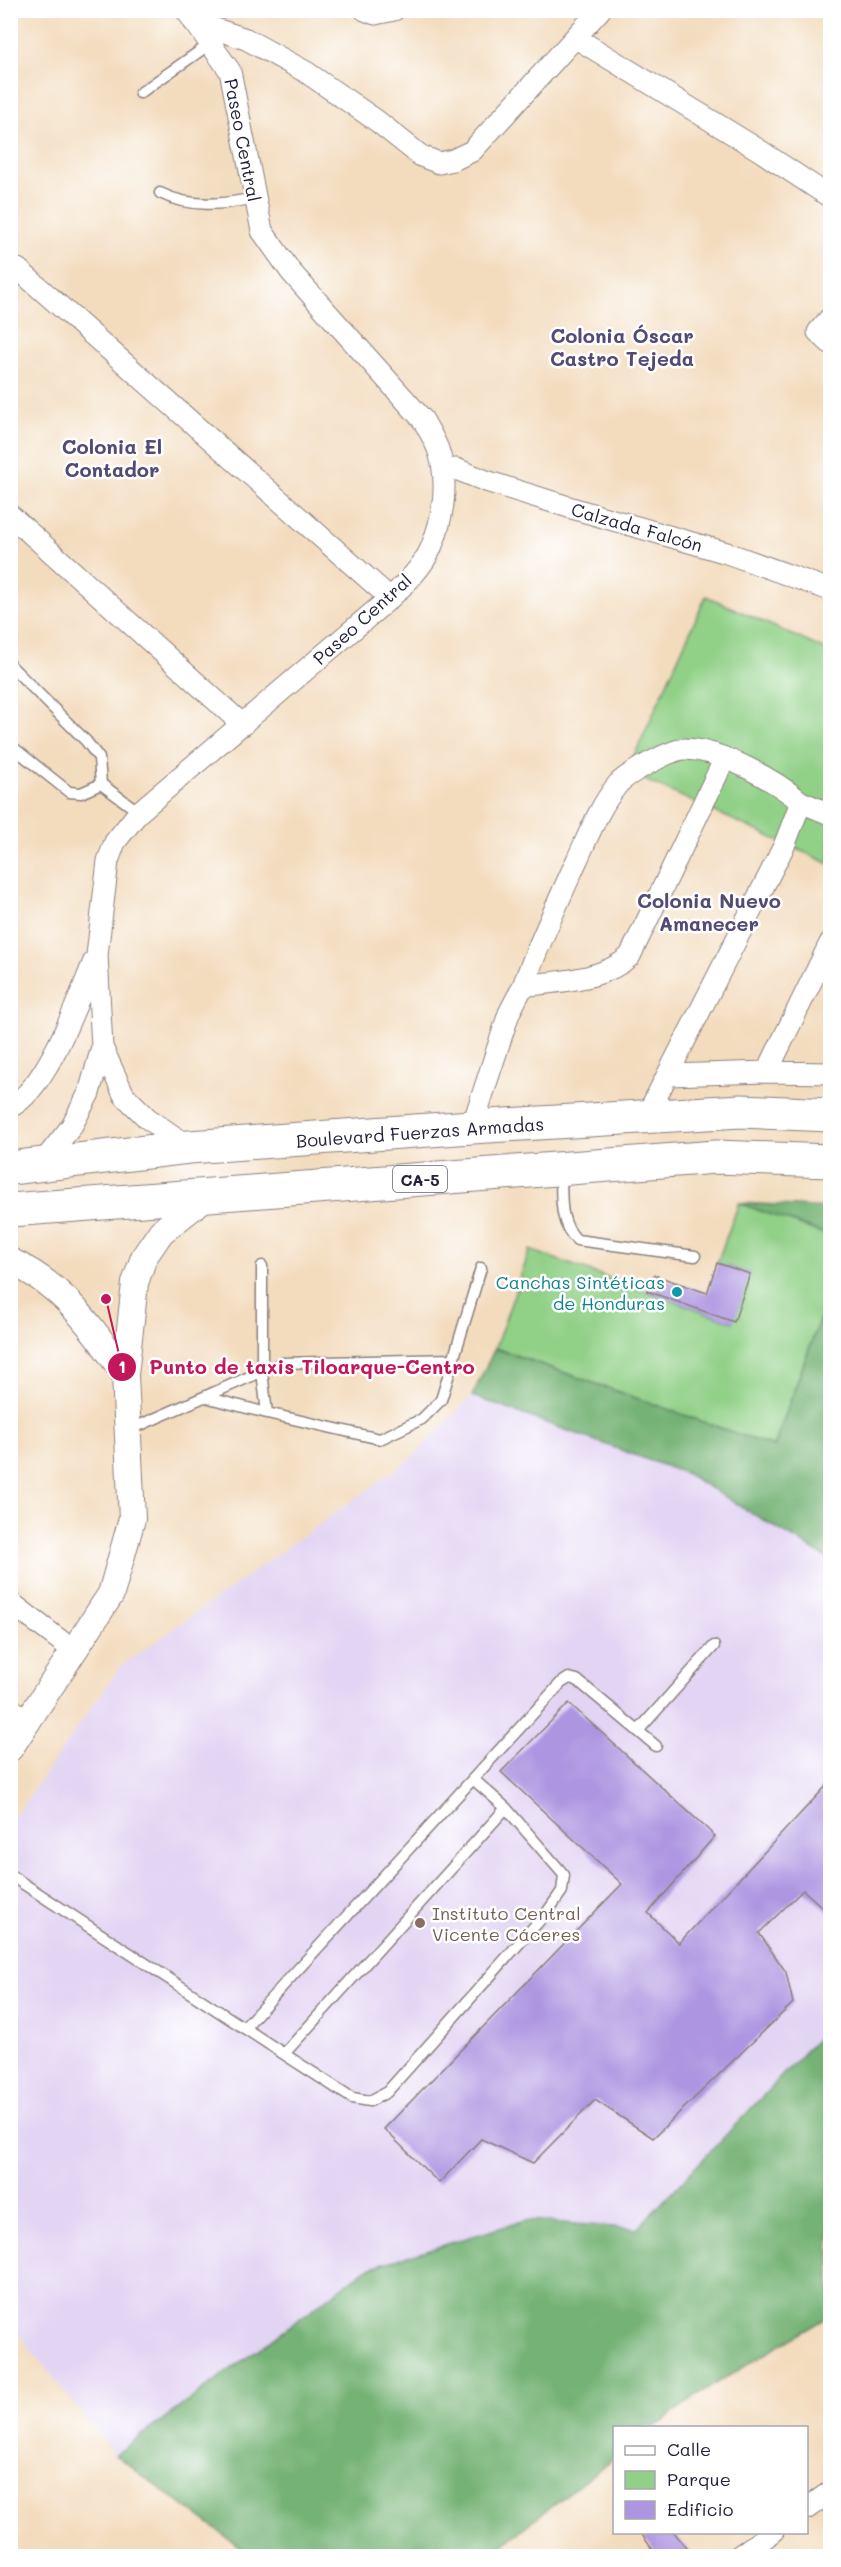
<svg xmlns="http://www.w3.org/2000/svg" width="841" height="2567" viewBox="0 0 841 2567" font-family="Mali,sans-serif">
<rect width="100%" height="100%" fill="#fff"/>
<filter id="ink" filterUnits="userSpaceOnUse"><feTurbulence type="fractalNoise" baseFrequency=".0167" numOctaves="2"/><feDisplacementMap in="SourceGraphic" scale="12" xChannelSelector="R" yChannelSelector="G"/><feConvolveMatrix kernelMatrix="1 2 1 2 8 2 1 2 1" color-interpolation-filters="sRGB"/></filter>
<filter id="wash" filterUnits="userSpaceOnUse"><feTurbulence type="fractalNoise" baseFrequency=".008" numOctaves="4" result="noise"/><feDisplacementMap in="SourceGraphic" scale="24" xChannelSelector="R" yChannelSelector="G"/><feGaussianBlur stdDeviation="1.35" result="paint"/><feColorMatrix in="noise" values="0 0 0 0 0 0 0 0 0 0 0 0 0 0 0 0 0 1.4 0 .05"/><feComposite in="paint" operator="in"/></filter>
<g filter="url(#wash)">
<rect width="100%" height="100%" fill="#f3dcbe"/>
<path fill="#e2d4f3" d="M 472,1396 L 687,1474 L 830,1560 L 830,2025 L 637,2229 L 526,2220 L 368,2268 L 115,2455 L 11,2325 L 11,1822 L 120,1667 L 412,1458 Z"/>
<path fill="#91d087" stroke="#5a7961" stroke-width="1.5" d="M 706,596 L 830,652 L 830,864 L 627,772 Z
M 739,1203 L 830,1236 L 830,1290 L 774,1447 L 495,1348 L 530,1250 L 733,1322 L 750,1274 L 717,1263 Z"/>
<path fill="#74b274" stroke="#4b6a58" stroke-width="1.5" d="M 739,1203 L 830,1208 L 830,1236 Z
M 830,1290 L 830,1560 L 687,1474 L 472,1396 L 495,1348 L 774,1447 Z
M 830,2025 L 830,2316 L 698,2394 L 655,2427 L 614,2428 L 614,2458 L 487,2556 L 252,2556 L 115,2455 L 368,2268 L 526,2220 L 637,2229 Z"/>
<g id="blocks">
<path fill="#ad95e1" d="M 717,1263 L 750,1274 L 734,1322 L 647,1291 L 654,1275 L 707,1293 Z
M 569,1703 L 715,1836 L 648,1913 L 679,1943 L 831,1781 L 831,1915 L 803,1890 L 759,1933 L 786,1972 L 793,2003 L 653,2138 L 595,2100 L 533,2163 L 481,2139 L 439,2183 L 384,2129 L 622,1884 L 501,1772 Z
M 640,2532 L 674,2532 L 693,2556 L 657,2556 Z"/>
</g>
</g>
<g filter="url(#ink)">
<use href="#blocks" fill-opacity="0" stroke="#8a7f7c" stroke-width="1.5"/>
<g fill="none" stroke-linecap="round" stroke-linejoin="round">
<defs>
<path id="service" d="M 140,93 L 210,44
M 160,193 C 190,208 223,205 255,198
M 10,665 L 86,741 L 99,758 L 101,784 L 139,812
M 10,745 L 69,792 L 81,793 L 101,784
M 561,1172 C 562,1196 558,1223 577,1240 L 695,1256
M 262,1266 L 262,1372 L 267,1413 L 380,1439 L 422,1419 L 441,1400 L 481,1268
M 205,1397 L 267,1413
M 129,1430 L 281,1363 L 454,1359
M 638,1731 L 714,1646
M 473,1779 L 506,1808 L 564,1875 L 562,1891 L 548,1911 L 387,2092 L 370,2101 L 352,2098 L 284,2054 L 506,1808
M 10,1875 L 284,2054
M 244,2028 L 561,1683 L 569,1678 L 577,1680 L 656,1746"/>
<path id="minor" d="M 365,10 L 375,14 L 394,10
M 194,22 L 246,39 L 306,72 L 377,121 L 421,156 L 439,163 L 453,160 L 472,151 L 600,10
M 576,38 L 759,150 L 830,197
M 18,269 L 390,598
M 830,318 L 818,332 L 830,343
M 443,470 L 456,469 L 486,481 L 575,509 L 727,553 L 830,590
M 10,515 L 243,725
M 801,802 L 830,814
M 523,986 C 539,943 558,902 577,860 C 589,834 600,806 618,784 C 627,774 673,748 686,749 C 721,750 775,780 801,802 L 784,846 L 646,1117
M 102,1047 L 124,1095 L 147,1118 L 189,1147
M 767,1072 L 830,943
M 668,1075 L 767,1072 L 830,1073
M 10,1107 C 48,1088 78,999 94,961
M 472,1127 L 509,1013 L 523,986 C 558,981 603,981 630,956 L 725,758
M 40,1166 L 71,1127 L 89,1093 L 102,1047 L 97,955 L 108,861 L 115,842 L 139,812 L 390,598 C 405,584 423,567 431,548 C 444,517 449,480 438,449 C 434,439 428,429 423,420 L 291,272 L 262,231 L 230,71 L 186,10
M 10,1602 L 74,1651
M 10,1708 L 28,1721
M 806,2509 L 830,2492
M 739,2556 L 773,2532"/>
<path id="tertiary" d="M 10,1261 C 63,1285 94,1329 125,1375
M 10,1748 L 111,1594 L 132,1519 L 125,1375 L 135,1283 L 144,1257 L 161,1232 L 208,1195"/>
<path id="trunk" d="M 10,1168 L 189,1147 L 472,1127 L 741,1111 L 830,1115
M 10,1210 L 716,1157 L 830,1161"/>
</defs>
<use href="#service" stroke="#8a7f7c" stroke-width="13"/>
<use href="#minor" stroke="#8a7f7c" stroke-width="23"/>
<use href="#tertiary" stroke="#8a7f7c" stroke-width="28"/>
<use href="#trunk" stroke="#8a7f7c" stroke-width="35"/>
<use href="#service" stroke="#fff" stroke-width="10"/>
<use href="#minor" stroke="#fff" stroke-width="21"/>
<use href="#tertiary" stroke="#fff" stroke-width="26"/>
<use href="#trunk" stroke="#fff" stroke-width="33"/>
</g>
</g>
<circle fill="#0f9aa8" stroke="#fff" stroke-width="2" cx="677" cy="1292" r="6"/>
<circle fill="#8d6e63" stroke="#fff" stroke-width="2" cx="420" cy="1923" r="6"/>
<g text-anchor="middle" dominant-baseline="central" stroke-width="5" stroke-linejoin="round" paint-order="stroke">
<rect fill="#fff" stroke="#646476" stroke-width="1.5" x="393" y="1166" width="54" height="26" rx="4.5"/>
<g font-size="16" font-weight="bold" fill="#22223b">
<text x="420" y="1179">CA-5</text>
</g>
<g font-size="18" fill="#22223b" stroke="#fff">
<text transform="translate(243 140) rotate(79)">Paseo Central</text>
<text transform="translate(637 527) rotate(16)">Calzada Falcón</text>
<text transform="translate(362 619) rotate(-42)">Paseo Central</text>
<text transform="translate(420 1132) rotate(-4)">Boulevard Fuerzas Armadas</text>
</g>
<g font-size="18" fill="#0d838f" stroke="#fff" text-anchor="end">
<text x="665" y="1282">Canchas Sintéticas<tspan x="665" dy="21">de Honduras</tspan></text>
</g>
<g font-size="18" fill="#785e54" stroke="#fff" text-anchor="start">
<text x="432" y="1913">Instituto Central<tspan x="432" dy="21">Vicente Cáceres</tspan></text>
</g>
<g font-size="20" font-weight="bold" fill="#534a75" stroke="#fff">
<text x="622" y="335">Colonia Óscar<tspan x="622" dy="23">Castro Tejeda</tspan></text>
<text x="112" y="446">Colonia El<tspan x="112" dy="23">Contador</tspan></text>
<text x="709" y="900">Colonia Nuevo<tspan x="709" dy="23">Amanecer</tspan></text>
</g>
</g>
<path fill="none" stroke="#c2185b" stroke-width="2" d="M106 1299L122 1367"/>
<g fill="#c2185b" stroke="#fff" stroke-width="2">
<circle cx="106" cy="1299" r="6"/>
<circle cx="122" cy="1367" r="15"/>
</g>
<g font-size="18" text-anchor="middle" font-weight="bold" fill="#fff">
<text x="122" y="1373">1</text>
</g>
<g font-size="20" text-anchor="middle" font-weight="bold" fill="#c2185b" stroke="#fff" stroke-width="5" stroke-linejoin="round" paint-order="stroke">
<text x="312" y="1374">Punto de taxis Tiloarque-Centro</text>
</g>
<rect width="841" height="2567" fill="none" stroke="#fff" stroke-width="36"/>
<rect x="613" y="2426" width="195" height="108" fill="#ffffff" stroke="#a7a7b1" stroke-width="1.5"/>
<rect x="625" y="2446" width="30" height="9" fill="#ffffff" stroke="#a7a7b1" stroke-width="1.5"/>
<text x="667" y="2456" font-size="18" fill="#22223b">Calle</text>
<rect x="625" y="2471" width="30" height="18" fill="#91d087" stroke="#a7a7b1" stroke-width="1.5"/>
<text x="667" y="2486" font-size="18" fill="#22223b">Parque</text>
<rect x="625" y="2501" width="30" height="18" fill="#ad95e1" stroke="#a7a7b1" stroke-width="1.5"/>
<text x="667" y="2516" font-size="18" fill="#22223b">Edificio</text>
</svg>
